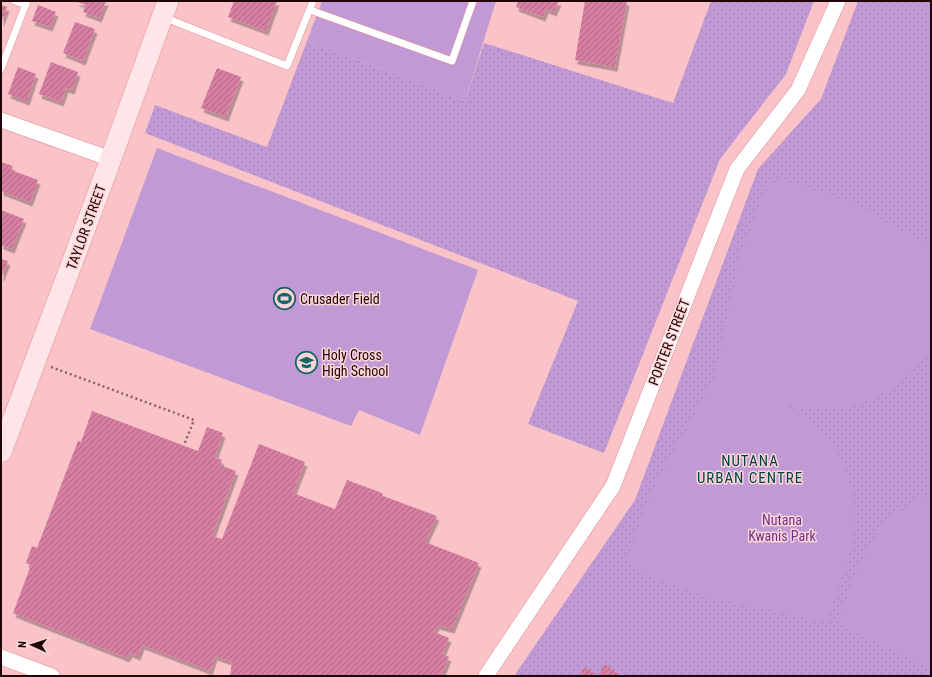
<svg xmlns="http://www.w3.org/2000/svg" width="932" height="677" viewBox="0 0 932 677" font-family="'Roboto Condensed',sans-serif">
<defs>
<pattern id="grass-dots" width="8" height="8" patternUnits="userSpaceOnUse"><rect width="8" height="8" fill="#c19ad5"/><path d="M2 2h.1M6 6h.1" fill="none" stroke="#a683b5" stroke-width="1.8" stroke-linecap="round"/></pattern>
<pattern id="building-hatch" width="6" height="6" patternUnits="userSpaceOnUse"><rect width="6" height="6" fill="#d77ea3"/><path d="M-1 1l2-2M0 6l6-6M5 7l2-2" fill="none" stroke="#ae6583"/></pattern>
<filter id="shadow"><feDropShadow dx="2.5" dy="4.5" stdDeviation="0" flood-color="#0004"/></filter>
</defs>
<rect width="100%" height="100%" fill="#fac3c7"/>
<path fill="url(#grass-dots)" d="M 711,1 L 814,1 L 786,74 L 720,159 L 604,453 L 528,424 L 578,301 L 145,133 L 155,105 L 267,147 L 307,41 L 465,101 L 484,43 L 673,103 Z
M 858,1 L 931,1 L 931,676 L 514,676 L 635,500 L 758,169 L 821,99 Z"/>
<path fill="#c19ad5" d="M 322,1 L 496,1 L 465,101 L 307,41 Z
M 157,148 L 478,270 L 420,435 L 359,410 L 351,426 L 90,329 Z
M 781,179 L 851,202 L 931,247 L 931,346 L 912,373 L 880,395 L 845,409 L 807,409 L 783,403 C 794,411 806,417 816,426 C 829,438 839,455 846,472 C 867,529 845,568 826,622 L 706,597 L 632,569 L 627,557 L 655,485 L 715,378 L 740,256 L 768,184 Z
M 931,494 L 931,668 L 837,624 C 851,589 862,548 889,520 C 901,509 916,501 931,494 Z"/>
<path fill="url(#building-hatch)" filter="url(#shadow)" d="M 75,1 L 106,1 L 99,18 L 83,12 L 86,5 Z
M 234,1 L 277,1 L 266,31 L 228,17 Z
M 518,1 L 559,1 L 554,12 L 546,9 L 543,17 L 516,7 Z
M 585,1 L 627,1 L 615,67 L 575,60 Z
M 1,5 L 7,7 L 1,23 Z
M 38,5 L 56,12 L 50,27 L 32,21 Z
M 75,22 L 95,29 L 83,61 L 63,53 Z
M 51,62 L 78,72 L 72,90 L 66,88 L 61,102 L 39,94 Z
M 18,67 L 36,74 L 27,101 L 8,94 Z
M 217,68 L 241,77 L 226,117 L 201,108 Z
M 1,162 L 13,166 L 11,170 L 38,180 L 30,202 L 1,191 Z
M 1,210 L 24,219 L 12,249 L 1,245 Z
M 1,259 L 8,261 L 1,278 Z
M 92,411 L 198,451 L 207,427 L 223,433 L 215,457 L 222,460 L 220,465 L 236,471 L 212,536 L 222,539 L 259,444 L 305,462 L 293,493 L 335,509 L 347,480 L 382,493 L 383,496 L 437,516 L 425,542 L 479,563 L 452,629 L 437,625 L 434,632 L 449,638 L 442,654 L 449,657 L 441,676 L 230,676 L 232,662 L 215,656 L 210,671 L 142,645 L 138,656 L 130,653 L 127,658 L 13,613 L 31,565 L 26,563 L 32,546 L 37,548 L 78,441 L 81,442 Z
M 605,664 L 621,676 L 579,676 L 585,667 L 598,676 Z"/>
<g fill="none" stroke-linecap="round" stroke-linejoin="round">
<defs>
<path id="lane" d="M 15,1 L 26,5
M 310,10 L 452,61 L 473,1
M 163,17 L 287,66 L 313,1
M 1,69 L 27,1"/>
<path id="street" d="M 1,120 L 111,159
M 1,657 L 52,676
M 486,676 L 613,486 L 737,169 L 798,90 L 838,1"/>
<path id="secondary" d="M 1,452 L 105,175 L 168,1"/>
</defs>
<use href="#lane" stroke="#e28d94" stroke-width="8"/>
<use href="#street" stroke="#e28d94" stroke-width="16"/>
<use href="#secondary" stroke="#e28d94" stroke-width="22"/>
<path stroke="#895f63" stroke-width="2.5" stroke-dasharray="2 3" stroke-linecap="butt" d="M 51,367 L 194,420 L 184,445"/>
<use href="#lane" stroke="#fff" stroke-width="7"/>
<use href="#street" stroke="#fff" stroke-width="15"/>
<use href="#secondary" stroke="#fee6e8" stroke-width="21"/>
</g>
<defs>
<symbol id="stadium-ring" viewBox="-11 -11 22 22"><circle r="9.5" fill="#fbd6d8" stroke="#166564" stroke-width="1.5"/><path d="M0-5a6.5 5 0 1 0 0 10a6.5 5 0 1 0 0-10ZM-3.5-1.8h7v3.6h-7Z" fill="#166564"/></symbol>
<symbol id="school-ring" viewBox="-11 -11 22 22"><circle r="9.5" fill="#fbd6d8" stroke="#166564" stroke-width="1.5"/><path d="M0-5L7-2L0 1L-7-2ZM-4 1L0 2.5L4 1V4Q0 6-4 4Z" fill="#166564"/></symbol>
</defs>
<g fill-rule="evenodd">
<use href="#stadium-ring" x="272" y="286" width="25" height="25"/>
<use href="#school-ring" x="294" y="350" width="25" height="25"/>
</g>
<g text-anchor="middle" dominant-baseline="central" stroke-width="3" stroke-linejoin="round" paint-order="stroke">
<g font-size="14" fill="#210408" stroke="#fbd6d8">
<text transform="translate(86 227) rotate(-70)">TAYLOR STREET</text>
<text transform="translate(669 342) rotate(-69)">PORTER STREET</text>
</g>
<g font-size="14" fill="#210408" stroke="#fbd6d8" text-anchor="start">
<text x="300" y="299">Crusader Field</text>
<text x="322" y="355">Holy Cross<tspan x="322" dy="16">High School</tspan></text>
</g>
<g font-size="14" fill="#6e318a" stroke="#fbd6d8">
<text x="782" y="520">Nutana<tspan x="782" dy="16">Kwanis Park</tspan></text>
</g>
<g font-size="15" letter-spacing="1" fill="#004242" stroke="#fbd6d8">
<text x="750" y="461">NUTANA<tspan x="750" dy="17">URBAN CENTRE</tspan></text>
</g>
</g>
<rect width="932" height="677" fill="none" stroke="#210408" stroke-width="4"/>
<g transform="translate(32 645) rotate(273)" stroke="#fbd6d8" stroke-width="3" paint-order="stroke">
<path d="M0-3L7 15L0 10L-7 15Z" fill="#210408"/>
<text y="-6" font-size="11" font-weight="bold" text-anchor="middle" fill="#210408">N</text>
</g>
</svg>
